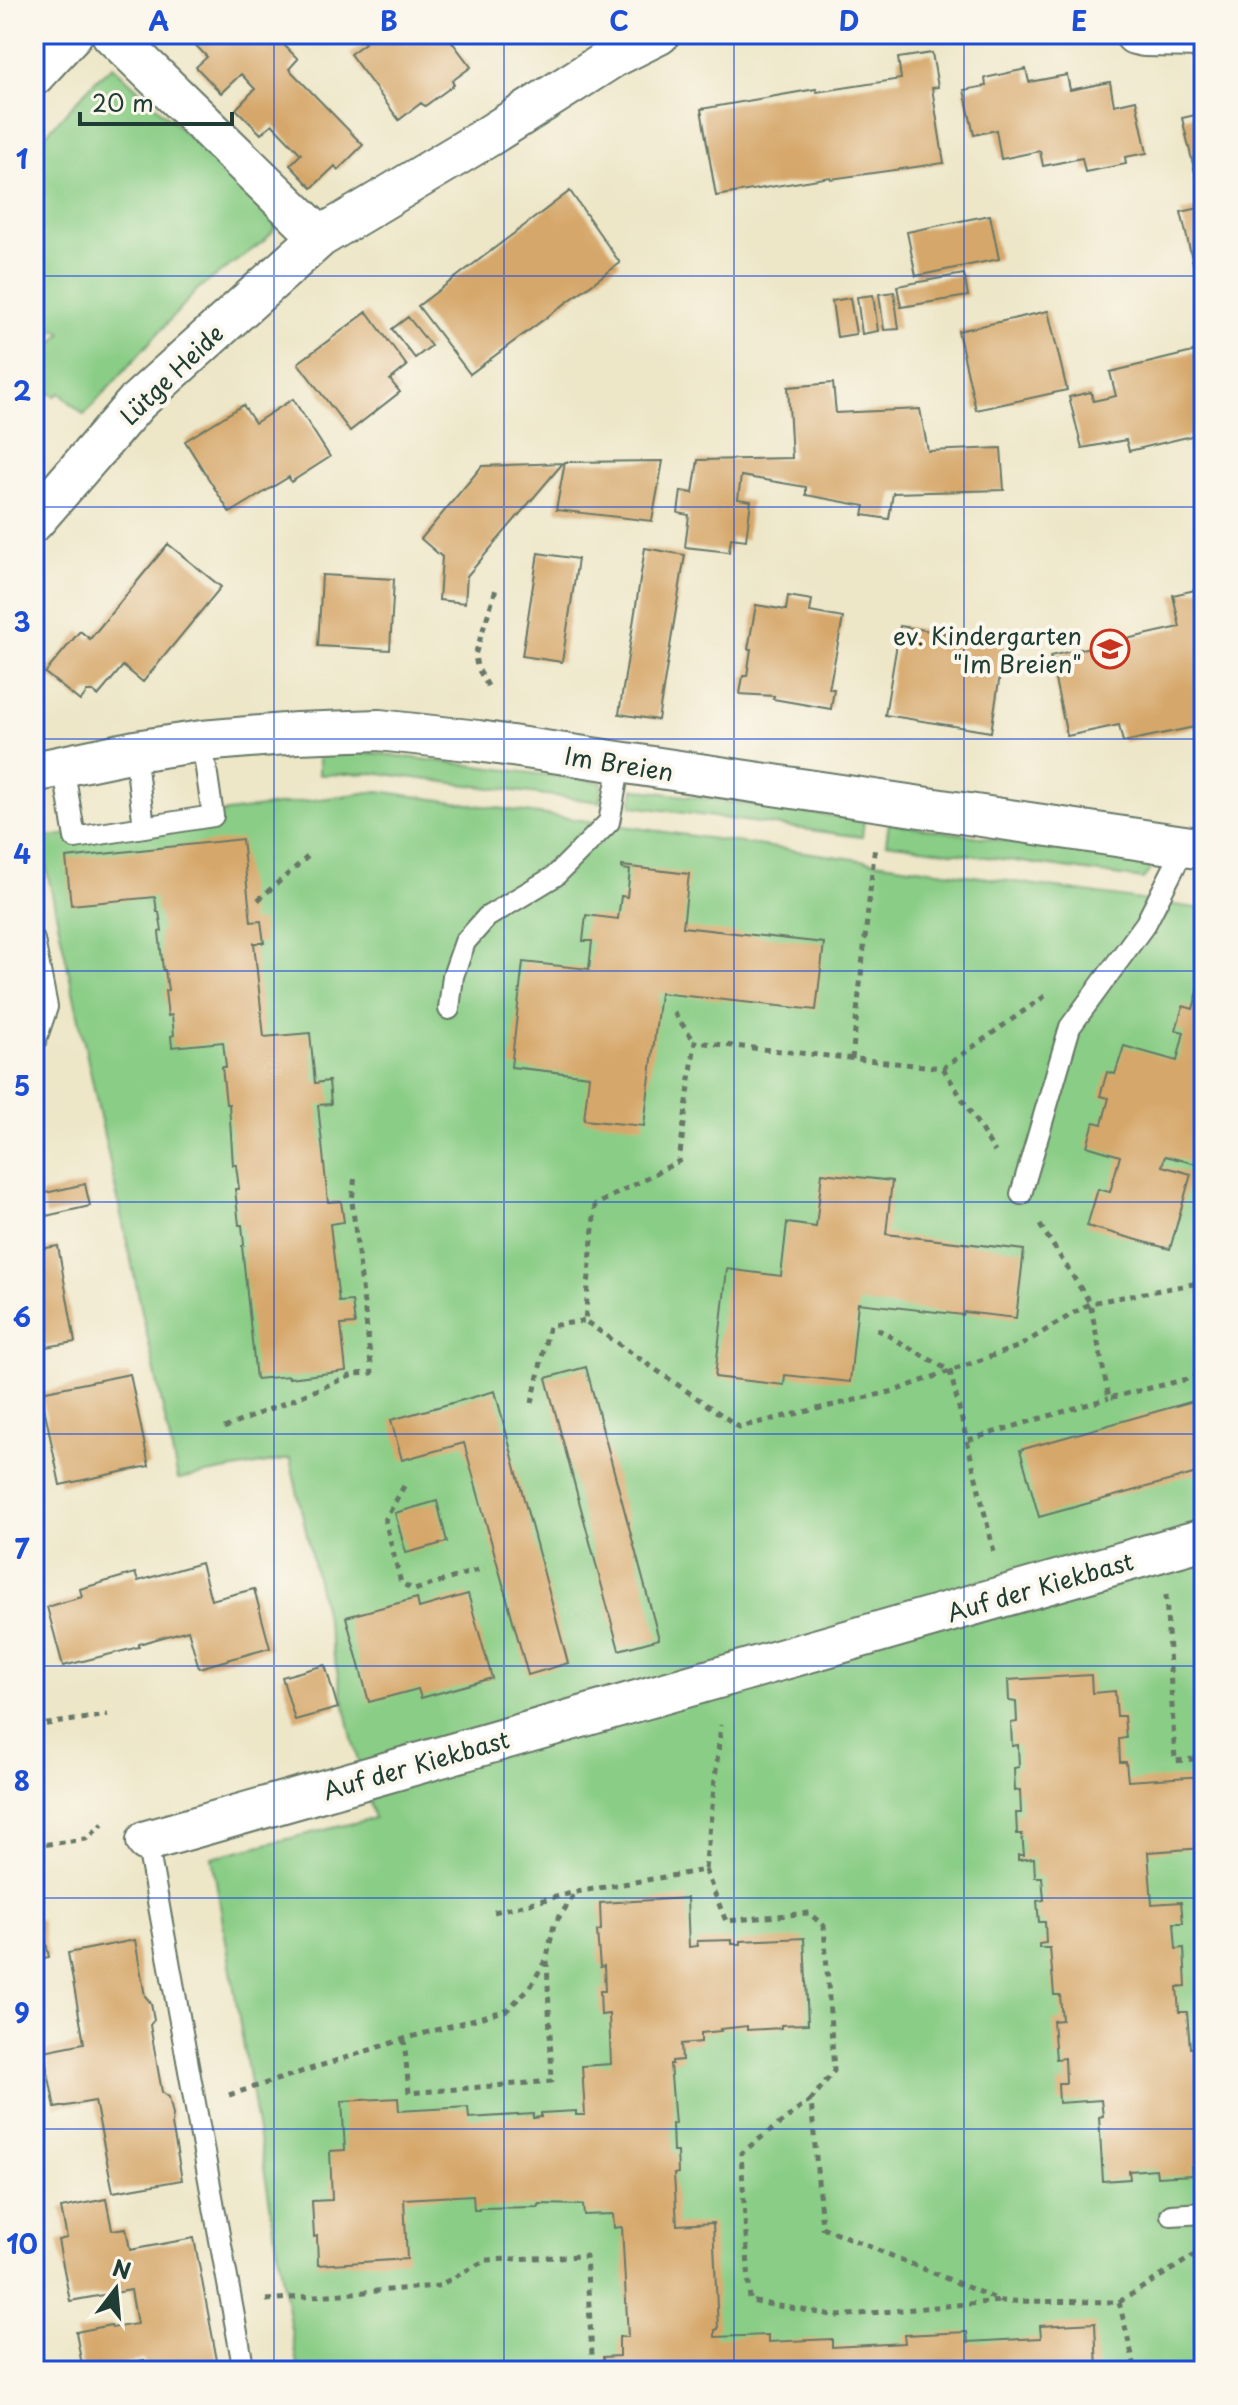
<svg xmlns="http://www.w3.org/2000/svg" width="1238" height="2405" viewBox="0 0 1238 2405" font-family="'Playpen Sans',sans-serif">
<rect width="100%" height="100%" fill="#fbf7ec"/>
<filter id="ink" filterUnits="userSpaceOnUse"><feTurbulence type="fractalNoise" baseFrequency=".0125" numOctaves="2"/><feDisplacementMap in="SourceGraphic" scale="16" xChannelSelector="R" yChannelSelector="G"/><feConvolveMatrix kernelMatrix="1 2 1 2 8 2 1 2 1" color-interpolation-filters="sRGB"/></filter>
<filter id="wash" filterUnits="userSpaceOnUse"><feTurbulence type="fractalNoise" baseFrequency=".006" numOctaves="4" result="noise"/><feDisplacementMap in="SourceGraphic" scale="32" xChannelSelector="R" yChannelSelector="G"/><feGaussianBlur stdDeviation="1.8" result="paint"/><feColorMatrix in="noise" values="0 0 0 0 0 0 0 0 0 0 0 0 0 0 0 0 0 1.4 0 .05"/><feComposite in="paint" operator="in"/></filter>
<g filter="url(#wash)">
<rect width="100%" height="100%" fill="#ede6c7"/>
<path fill="#8acd86" stroke="#54855d" stroke-width="2" d="M 113,66 L 271,213 L 277,223 L 272,233 L 264,241 L 198,289 L 84,415 L 60,393 L 55,396 C 45,391 34,387 34,374 L 48,358 L 43,353 L 62,333 L 57,329 L 38,347 L 34,344 L 34,147 L 98,78 Z
M 374,753 L 602,782 L 600,802 L 376,773 L 319,775 L 319,754 Z
M 634,789 L 864,820 L 862,837 L 632,806 Z
M 378,791 L 1204,909 L 1204,2371 L 298,2371 L 212,1857 L 374,1818 L 354,1747 L 290,1459 L 178,1479 L 40,838 Z
M 889,823 L 1155,864 L 1143,879 L 886,843 Z"/>
<g id="blocks">
<path fill="#d6a76b" d="M 185,34 L 267,34 L 269,37 L 273,34 L 298,59 L 289,69 L 363,145 L 338,170 L 335,166 L 312,188 L 290,165 L 301,154 L 272,124 L 261,134 L 236,109 L 255,89 L 241,74 L 221,93 L 196,67 L 207,57 Z
M 358,34 L 446,34 L 471,67 L 452,81 L 454,85 L 425,106 L 421,103 L 399,120 L 350,54 L 365,43 Z
M 932,53 L 938,87 L 932,88 L 944,163 L 831,179 L 830,177 L 716,196 L 701,109 L 816,89 L 817,92 L 901,79 L 898,58 Z
M 1026,69 L 1029,82 L 1067,75 L 1070,90 L 1110,82 L 1114,105 L 1136,100 L 1147,153 L 1125,157 L 1126,164 L 1085,172 L 1082,158 L 1043,166 L 1040,151 L 1001,159 L 996,130 L 974,135 L 964,90 L 986,86 L 985,78 Z
M 1204,113 L 1204,206 L 1203,206 L 1182,118 Z
M 570,191 L 620,263 L 470,374 L 418,306 Z
M 1204,207 L 1204,296 L 1201,297 L 1181,212 Z
M 990,215 L 999,259 L 916,276 L 907,232 Z
M 964,274 L 968,296 L 901,307 L 897,286 Z
M 894,292 L 899,329 L 884,330 L 879,294 Z
M 873,295 L 878,331 L 862,334 L 857,297 Z
M 850,298 L 856,334 L 837,337 L 832,301 Z
M 1048,311 L 1067,390 L 976,410 L 958,331 Z
M 367,312 L 407,366 L 390,380 L 400,392 L 350,431 L 298,363 Z
M 408,317 L 431,346 L 415,358 L 392,329 Z
M 1201,350 L 1204,362 L 1204,433 L 1129,451 L 1126,440 L 1082,448 L 1069,397 L 1091,392 L 1093,401 L 1116,396 L 1110,372 Z
M 833,383 L 836,413 L 920,409 L 928,451 L 1001,448 L 1004,490 L 893,493 L 889,519 L 863,515 L 865,506 L 806,495 L 806,487 L 741,476 L 738,499 L 751,501 L 746,540 L 731,538 L 729,552 L 685,547 L 689,515 L 678,513 L 681,491 L 693,493 L 698,460 L 792,458 L 788,387 Z
M 293,399 L 330,457 L 291,482 L 289,477 L 230,513 L 185,441 L 243,405 L 255,423 Z
M 663,461 L 652,521 L 556,510 L 565,462 Z
M 563,463 L 467,576 L 465,603 L 439,600 L 442,557 L 421,539 L 482,466 Z
M 168,544 L 221,587 L 143,682 L 123,666 L 98,696 L 93,692 L 87,692 L 80,701 L 45,673 L 80,631 L 90,639 Z
M 645,548 L 685,555 L 658,720 L 619,714 Z
M 538,553 L 578,559 L 562,662 L 522,656 Z
M 322,575 L 394,579 L 390,650 L 318,646 Z
M 1204,588 L 1204,725 L 1123,742 L 1119,725 L 1067,736 L 1050,656 L 1180,627 L 1173,595 Z
M 788,596 L 812,600 L 810,612 L 843,618 L 829,689 L 834,689 L 831,709 L 773,699 L 774,696 L 740,694 L 743,676 L 747,676 L 751,649 L 748,649 L 756,605 L 786,610 Z
M 900,626 L 1005,643 L 991,732 L 885,715 Z
M 242,839 L 251,922 L 261,921 L 264,943 L 254,943 L 264,1037 L 310,1033 L 315,1083 L 329,1081 L 331,1104 L 318,1105 L 328,1202 L 341,1201 L 344,1222 L 330,1224 L 339,1302 L 352,1301 L 355,1324 L 341,1325 L 346,1371 L 289,1378 L 289,1376 L 256,1379 L 242,1246 L 244,1245 L 242,1225 L 239,1225 L 235,1189 L 239,1189 L 236,1165 L 233,1165 L 229,1104 L 226,1104 L 222,1067 L 226,1067 L 223,1042 L 172,1047 L 171,1036 L 174,1035 L 172,1015 L 168,1016 L 165,991 L 168,990 L 165,970 L 163,970 L 159,932 L 162,931 L 159,912 L 157,912 L 155,897 L 71,905 L 66,858 Z
M 622,866 L 689,874 L 683,927 L 824,943 L 816,1010 L 660,993 L 644,1126 L 584,1120 L 589,1076 L 511,1067 L 523,962 L 589,969 L 592,941 L 583,941 L 586,915 L 618,919 L 621,896 L 627,897 L 630,870 L 622,869 Z
M 1203,974 L 1204,1166 L 1165,1156 L 1162,1166 L 1191,1174 L 1170,1249 L 1087,1226 L 1098,1189 L 1110,1192 L 1120,1156 L 1087,1146 L 1094,1122 L 1102,1124 L 1109,1098 L 1100,1096 L 1107,1072 L 1115,1074 L 1124,1046 L 1177,1061 L 1184,1032 L 1176,1030 L 1183,1006 L 1193,1009 Z
M 822,1173 L 892,1181 L 886,1234 L 1024,1250 L 1016,1318 L 964,1312 L 963,1315 L 858,1303 L 850,1382 L 785,1375 L 784,1385 L 715,1377 L 727,1269 L 781,1276 L 787,1223 L 816,1227 Z
M 85,1184 L 90,1206 L 46,1216 L 41,1194 Z
M 58,1246 L 75,1342 L 34,1349 L 34,1250 Z
M 586,1367 L 659,1639 L 619,1650 L 546,1378 Z
M 130,1374 L 149,1466 L 60,1485 L 41,1392 Z
M 495,1391 L 568,1663 L 528,1675 L 464,1443 L 402,1460 L 391,1420 Z
M 1204,1398 L 1204,1471 L 1039,1517 L 1020,1450 Z
M 437,1501 L 447,1542 L 406,1553 L 395,1513 Z
M 201,1563 L 211,1600 L 254,1589 L 270,1648 L 199,1668 L 188,1630 L 139,1644 L 139,1647 L 63,1666 L 47,1607 L 82,1597 L 80,1589 L 135,1573 L 138,1581 Z
M 468,1594 L 492,1678 L 421,1698 L 418,1689 L 369,1702 L 346,1617 L 417,1598 L 419,1608 Z
M 325,1665 L 338,1708 L 295,1720 L 282,1677 Z
M 1091,1675 L 1092,1693 L 1115,1691 L 1117,1716 L 1124,1716 L 1126,1738 L 1119,1739 L 1120,1762 L 1126,1762 L 1128,1781 L 1204,1776 L 1204,1848 L 1148,1852 L 1152,1904 L 1181,1902 L 1183,1923 L 1174,1923 L 1176,1949 L 1184,1948 L 1186,1986 L 1177,1987 L 1179,2012 L 1187,2012 L 1190,2048 L 1204,2047 L 1204,2167 L 1192,2167 L 1193,2175 L 1157,2177 L 1156,2169 L 1129,2171 L 1130,2179 L 1103,2181 L 1099,2117 L 1103,2116 L 1101,2100 L 1059,2103 L 1058,2083 L 1066,2083 L 1065,2058 L 1056,2059 L 1053,2021 L 1062,2020 L 1060,1995 L 1054,1995 L 1050,1948 L 1039,1948 L 1039,1944 L 1046,1943 L 1045,1922 L 1039,1922 L 1037,1901 L 1044,1900 L 1042,1877 L 1035,1877 L 1034,1858 L 1018,1860 L 1018,1855 L 1024,1855 L 1022,1834 L 1017,1834 L 1016,1813 L 1021,1813 L 1020,1790 L 1015,1791 L 1014,1768 L 1019,1767 L 1018,1745 L 1012,1746 L 1011,1723 L 1017,1722 L 1016,1702 L 1009,1701 L 1008,1680 Z
M 687,1898 L 689,1947 L 698,1946 L 697,1941 L 732,1940 L 732,1944 L 741,1944 L 741,1941 L 804,1938 L 808,2024 L 781,2025 L 781,2028 L 747,2030 L 747,2026 L 720,2029 L 721,2031 L 701,2033 L 701,2042 L 681,2044 L 682,2060 L 672,2061 L 672,2064 L 670,2064 L 675,2124 L 672,2124 L 673,2152 L 677,2152 L 678,2173 L 674,2174 L 677,2225 L 713,2223 L 718,2329 L 715,2330 L 715,2337 L 768,2335 L 768,2342 L 832,2339 L 832,2347 L 905,2343 L 904,2335 L 967,2332 L 968,2342 L 1041,2338 L 1040,2326 L 1095,2323 L 1097,2371 L 604,2371 L 603,2357 L 619,2356 L 619,2337 L 628,2337 L 622,2227 L 614,2228 L 613,2214 L 584,2215 L 583,2205 L 539,2204 L 539,2207 L 479,2208 L 479,2210 L 474,2210 L 473,2195 L 404,2199 L 407,2259 L 318,2265 L 317,2236 L 314,2237 L 312,2201 L 332,2200 L 330,2151 L 345,2150 L 342,2101 L 398,2098 L 399,2111 L 468,2107 L 469,2118 L 533,2114 L 533,2118 L 541,2117 L 541,2113 L 576,2111 L 576,2115 L 585,2115 L 582,2066 L 611,2064 L 609,2014 L 601,2015 L 600,1991 L 605,1991 L 604,1966 L 600,1967 L 597,1931 L 601,1930 L 600,1903 Z
M 41,1919 L 49,1957 L 34,1960 L 34,1920 Z
M 135,1940 L 145,1996 L 151,2003 L 154,2020 L 150,2025 L 162,2092 L 169,2097 L 173,2115 L 172,2124 L 182,2180 L 113,2192 L 95,2101 L 55,2108 L 44,2051 L 84,2043 L 68,1953 Z
M 106,2199 L 112,2230 L 126,2228 L 130,2250 L 194,2238 L 219,2371 L 146,2371 L 144,2360 L 118,2365 L 119,2368 L 101,2371 L 83,2371 L 76,2332 L 111,2325 L 112,2328 L 137,2324 L 131,2290 L 70,2301 L 58,2240 L 67,2238 L 61,2208 Z"/>
</g>
</g>
<g filter="url(#ink)">
<use href="#blocks" fill-opacity="0" stroke="#677867" stroke-width="2"/>
<g fill="none" stroke-linecap="round" stroke-linejoin="round">
<defs>
<path id="lane" d="M 135,751 L 144,827
M 63,765 L 75,838 L 213,816 L 202,741
M 34,940 L 47,1007 L 34,1045
M 449,1009 L 453,976 L 465,942 L 487,917 L 555,876 L 609,822 L 620,764
M 1021,1194 L 1070,1027 L 1146,923 L 1185,846
M 147,1841 L 244,2371
M 1171,2215 L 1204,2213"/>
<path id="street" d="M 112,34 L 320,237
M 1135,34 L 1144,36 L 1204,37
M 34,75 L 72,34
M 34,521 L 137,402 L 320,237 L 487,137 L 613,57 L 659,34
M 34,772 L 135,751 L 202,741 L 297,733 L 379,730 L 478,741 L 1204,849
M 147,1841 L 1204,1539"/>
</defs>
<use href="#lane" stroke="#677867" stroke-width="24"/>
<use href="#street" stroke="#677867" stroke-width="44"/>
<path stroke="#677867" stroke-width="5" stroke-dasharray="6 6" stroke-linecap="butt" d="M 488,686 L 477,667 L 475,655 L 496,589
M 258,900 L 312,853
M 1045,996 L 943,1068 L 695,1042 L 679,1161 L 595,1205 L 585,1321 L 739,1427 L 894,1391 L 1020,1346 L 1090,1303 L 1204,1282
M 674,1013 L 695,1042
M 852,1059 L 875,845
M 943,1068 L 995,1152
M 1040,1225 L 1090,1303 L 1109,1398 L 1204,1375
M 877,1329 L 950,1371 L 994,1552
M 532,1403 L 549,1326 L 584,1321
M 224,1428 L 355,1374 L 372,1373 L 352,1201 L 355,1175
M 968,1440 L 1109,1398
M 404,1486 L 385,1520 L 401,1583 L 414,1590 L 484,1568
M 1166,1595 L 1175,1761 L 1204,1758
M 34,1726 L 108,1715
M 34,1846 L 86,1839 L 103,1824
M 705,1870 L 726,1921 L 809,1913 L 824,1926 L 834,2071 L 811,2100 L 822,2227 L 1001,2301 L 1119,2302 L 1136,2371
M 494,1912 L 576,1892 L 705,1870 L 721,1725
M 404,2039 L 409,2093 L 552,2081 L 547,1960
M 229,2095 L 404,2039 L 507,2010 L 531,1986 L 547,1957 L 554,1925 L 576,1892
M 811,2100 L 741,2153 L 750,2301 L 838,2316 L 1000,2301
M 266,2300 L 438,2286 L 486,2260 L 586,2256 L 593,2371
M 1119,2302 L 1203,2250"/>
<use href="#lane" stroke="#fff" stroke-width="20"/>
<use href="#street" stroke="#fff" stroke-width="40"/>
</g>
</g>
<path fill="none" stroke="#1d4ed8" stroke-width="2" stroke-opacity="0.55" d="M 274,34 L 274,2371M 504,34 L 504,2371M 734,34 L 734,2371M 964,34 L 964,2371M 34,276 L 1204,276M 34,507 L 1204,507M 34,739 L 1204,739M 34,971 L 1204,971M 34,1202 L 1204,1202M 34,1434 L 1204,1434M 34,1666 L 1204,1666M 34,1898 L 1204,1898M 34,2129 L 1204,2129"/>
<defs>
<symbol id="school-ring" viewBox="-11 -11 22 22"><circle r="9.5" fill="#fbf7ec" stroke="#c8321e" stroke-width="1.5"/><path d="M0-5L7-2L0 1L-7-2ZM-4 1L0 2.5L4 1V4Q0 6-4 4Z" fill="#c8321e"/></symbol>
</defs>
<g fill-rule="evenodd">
<use href="#school-ring" x="1088" y="627" width="44" height="44"/>
</g>
<g text-anchor="middle" dominant-baseline="central" stroke-width="8" stroke-linejoin="round" paint-order="stroke">
<g font-size="24" fill="#1f3d34" stroke="#fbf7ec">
<text transform="translate(171 374) rotate(-44)">Lütge Heide</text>
<text transform="translate(619 763) rotate(9)">Im Breien</text>
<text transform="translate(1040 1586) rotate(-16)">Auf der Kiekbast</text>
<text transform="translate(416 1764) rotate(-16)">Auf der Kiekbast</text>
</g>
<g font-size="24" fill="#1f3d34" stroke="#fbf7ec" text-anchor="end">
<text x="1082" y="635">ev. Kindergarten<tspan x="1082" dy="28">"Im Breien"</tspan></text>
</g>
</g>
<rect width="1238" height="2405" fill="none" stroke="#fbf7ec" stroke-width="88"/>
<g transform="translate(116 2289) rotate(16)" stroke="#fbf7ec" stroke-width="6" paint-order="stroke">
<path d="M0-6L14 30L0 20L-14 30Z" fill="#1f3d34"/>
<text y="-12" font-size="22" font-weight="bold" text-anchor="middle" fill="#1f3d34">N</text>
</g>
<path d="M80 112v12h152v-12" fill="none" stroke="#1f3d34" stroke-width="4"/>
<text x="92" y="112" font-size="24" fill="#1f3d34" stroke="#fbf7ec" stroke-width="6" paint-order="stroke">20 m</text>
<rect x="44" y="44" width="1150" height="2317" fill="none" stroke="#1d4ed8" stroke-width="3"/>
<g font-size="26" text-anchor="middle" font-weight="bold" fill="#1d4ed8">
<text x="159" y="31">A</text>
<text x="389" y="31">B</text>
<text x="619" y="31">C</text>
<text x="849" y="31">D</text>
<text x="1079" y="31">E</text>
<text x="22" y="169">1</text>
<text x="22" y="401">2</text>
<text x="22" y="632">3</text>
<text x="22" y="864">4</text>
<text x="22" y="1096">5</text>
<text x="22" y="1327">6</text>
<text x="22" y="1559">7</text>
<text x="22" y="1791">8</text>
<text x="22" y="2023">9</text>
<text x="22" y="2254">10</text>
</g>
</svg>
